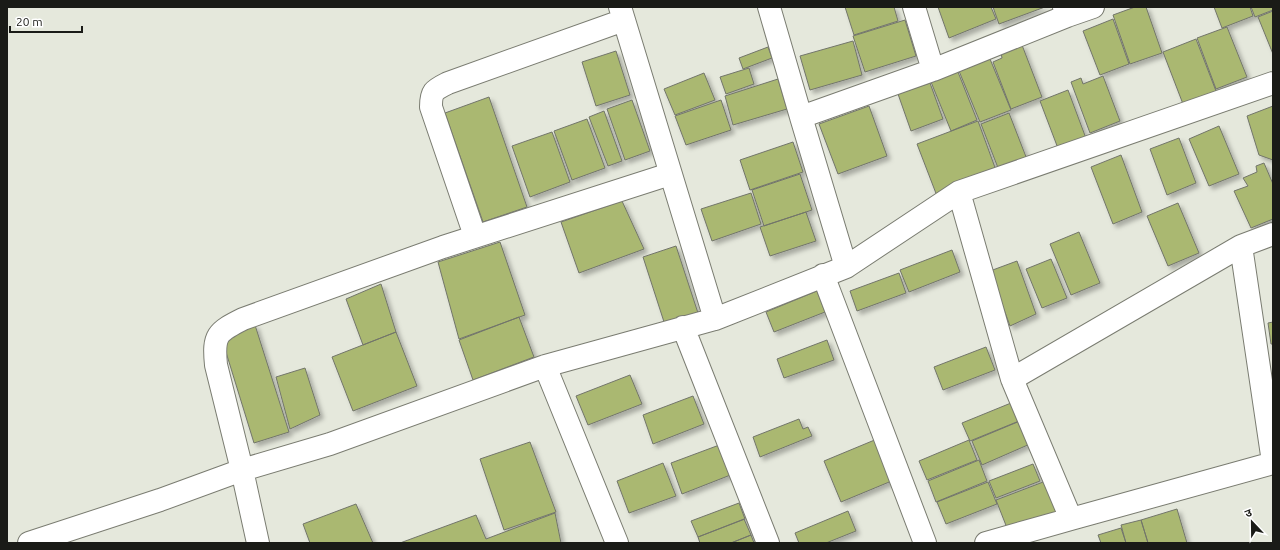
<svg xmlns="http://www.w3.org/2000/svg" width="1280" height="550" viewBox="0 0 1280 550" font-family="Ubuntu,'Noto Sans Devanagari',sans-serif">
<defs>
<filter id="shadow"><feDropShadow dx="3.5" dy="3.5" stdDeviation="2" flood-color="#0004"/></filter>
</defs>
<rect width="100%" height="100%" fill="#e5e8dc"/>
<path fill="#aab871" stroke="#72756a" filter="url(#shadow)" d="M 845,7 L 894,7 L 898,21 L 854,35 Z
M 938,7 L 991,7 L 996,19 L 949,38 Z
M 993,7 L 1045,7 L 999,24 Z
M 1135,7 L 1146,7 L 1162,53 L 1130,64 L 1113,15 Z
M 1214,7 L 1250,7 L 1253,16 L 1222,28 Z
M 1251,7 L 1273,7 L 1273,10 L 1255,17 Z
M 1273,11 L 1273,54 L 1258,17 Z
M 1113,19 L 1129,64 L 1100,75 L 1083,31 Z
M 905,20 L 916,56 L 865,72 L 853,36 Z
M 1227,27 L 1247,77 L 1216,89 L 1197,38 Z
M 1196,39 L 1216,91 L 1183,104 L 1163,52 Z
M 853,41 L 862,75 L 810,90 L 800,56 Z
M 1022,45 L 1042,97 L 1011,109 L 993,62 L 1002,58 L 1001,53 Z
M 768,47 L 772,58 L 743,69 L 739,58 Z
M 616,51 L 630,95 L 596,106 L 582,62 Z
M 990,59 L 1011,110 L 980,122 L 959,71 Z
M 749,68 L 754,84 L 726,94 L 720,77 Z
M 958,72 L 977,120 L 951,131 L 931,82 Z
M 704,73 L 715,100 L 675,115 L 664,89 Z
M 1103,76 L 1120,121 L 1090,133 L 1071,82 L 1081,78 L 1083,84 Z
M 778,79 L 787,109 L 733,125 L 725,96 Z
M 930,83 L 943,119 L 911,131 L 898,94 Z
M 1068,90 L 1087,141 L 1059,151 L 1040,101 Z
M 489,97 L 527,207 L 483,222 L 445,113 Z
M 632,100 L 650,151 L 625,160 L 607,109 Z
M 721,100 L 731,130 L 686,145 L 675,116 Z
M 869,106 L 887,156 L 838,174 L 819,124 Z
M 1273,106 L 1273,160 L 1259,155 L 1247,116 Z
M 604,111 L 622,161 L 608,166 L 589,117 Z
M 1009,113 L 1028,162 L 1000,173 L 981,124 Z
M 587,119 L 605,168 L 572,180 L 554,131 Z
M 978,121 L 997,173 L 937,196 L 917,144 Z
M 1219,126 L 1239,174 L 1209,186 L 1189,139 Z
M 552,132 L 570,182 L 530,197 L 512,146 Z
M 1179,138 L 1196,183 L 1167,195 L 1150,149 Z
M 793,142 L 803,172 L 750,190 L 740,160 Z
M 1121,155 L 1142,212 L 1113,224 L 1091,167 Z
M 1264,163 L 1273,184 L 1273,219 L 1251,228 L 1234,191 L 1248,186 L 1243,178 L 1257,172 L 1256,166 Z
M 800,174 L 812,210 L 764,226 L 752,190 Z
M 751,193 L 761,224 L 712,241 L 701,209 Z
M 622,201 L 644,249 L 579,273 L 561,222 Z
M 1178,203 L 1199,253 L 1168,266 L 1147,216 Z
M 806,212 L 816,241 L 770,256 L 760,227 Z
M 1079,232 L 1100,283 L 1071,295 L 1050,244 Z
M 500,242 L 525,315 L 459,339 L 438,262 Z
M 676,246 L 698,313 L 665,325 L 643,257 Z
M 952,250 L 960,272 L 909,292 L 900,270 Z
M 1051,259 L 1067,298 L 1042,308 L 1026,269 Z
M 1017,261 L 1036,314 L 1010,326 L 990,271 Z
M 899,273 L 906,293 L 857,311 L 850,291 Z
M 381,284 L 396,332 L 363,345 L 346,299 Z
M 817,291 L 825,312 L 774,332 L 766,312 Z
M 519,317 L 534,357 L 473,380 L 459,340 Z
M 1273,322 L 1273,344 L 1271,344 L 1268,323 Z
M 255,325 L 289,432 L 254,443 L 221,336 Z
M 396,332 L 417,386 L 353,411 L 332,357 Z
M 827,340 L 834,360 L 784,378 L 777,359 Z
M 986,347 L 995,370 L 943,390 L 934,367 Z
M 305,368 L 320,415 L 290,429 L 276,377 Z
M 630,375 L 642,404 L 588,425 L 576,396 Z
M 693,396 L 704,424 L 653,444 L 643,415 Z
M 1011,403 L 1019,421 L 970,441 L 962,423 Z
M 799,419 L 803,429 L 808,427 L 812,436 L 760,457 L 753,437 Z
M 1020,421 L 1030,444 L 982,465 L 972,441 Z
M 877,439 L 894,480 L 841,502 L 824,461 Z
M 969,440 L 977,460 L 927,480 L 919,461 Z
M 530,442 L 556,512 L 504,530 L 480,459 Z
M 722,444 L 733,474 L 682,494 L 671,463 Z
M 979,460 L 987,481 L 936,502 L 928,481 Z
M 663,463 L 676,496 L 629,513 L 617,481 Z
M 1033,464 L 1040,481 L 996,498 L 989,481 Z
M 1051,479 L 1063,512 L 1009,533 L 996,500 Z
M 988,482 L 997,504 L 946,524 L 937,502 Z
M 739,503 L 745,519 L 698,537 L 691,521 Z
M 356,504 L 373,543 L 310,543 L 303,524 Z
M 1177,509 L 1187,543 L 1148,543 L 1141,520 Z
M 848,511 L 856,531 L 826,543 L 799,543 L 795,533 Z
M 555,513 L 561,543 L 400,543 L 476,515 L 486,539 Z
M 744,519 L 751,535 L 731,543 L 700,543 L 698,537 Z
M 1141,520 L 1148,543 L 1126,543 L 1121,525 Z
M 1121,528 L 1126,543 L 1101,543 L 1098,535 Z
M 751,535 L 754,543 L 731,543 Z"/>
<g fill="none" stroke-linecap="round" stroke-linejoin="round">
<defs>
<path id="minor" d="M 620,7 L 715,319
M 769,7 L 801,117
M 914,7 L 933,70
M 1067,16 L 1093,7
M 959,192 L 1012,379 L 1241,246 L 1273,462
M 475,236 L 431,107 C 431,91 434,90 448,83 L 624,20
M 1241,246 L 1273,234
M 846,267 L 801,117 L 933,70 L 1067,16 L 1064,7
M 823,275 L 925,543
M 683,327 L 768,543
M 545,366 L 617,543
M 1012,379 L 1071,519 L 1273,463
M 29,543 L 160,500 L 242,470 L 330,444 L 545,366 L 715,319 L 846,267 L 959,192 L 1273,83
M 258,543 L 242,470 L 216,365 C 213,335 217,332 243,319 L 443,247 L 670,174
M 986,543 L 1071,519"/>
</defs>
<use href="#minor" stroke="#7a7c71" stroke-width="24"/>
<use href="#minor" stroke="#fff" stroke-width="22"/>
</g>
<rect width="1280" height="550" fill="none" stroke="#1a1b17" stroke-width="16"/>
<g transform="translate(1252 522) rotate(338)" stroke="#ffffff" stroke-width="3" paint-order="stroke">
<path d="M0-3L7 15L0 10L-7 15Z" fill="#1a1b17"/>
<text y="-6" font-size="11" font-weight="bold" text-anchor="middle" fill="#1a1b17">उ</text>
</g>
<path d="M10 26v6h72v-6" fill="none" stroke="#1a1b17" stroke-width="2"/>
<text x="16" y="26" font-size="12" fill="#1a1b17" stroke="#ffffff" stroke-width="3" paint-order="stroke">20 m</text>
</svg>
